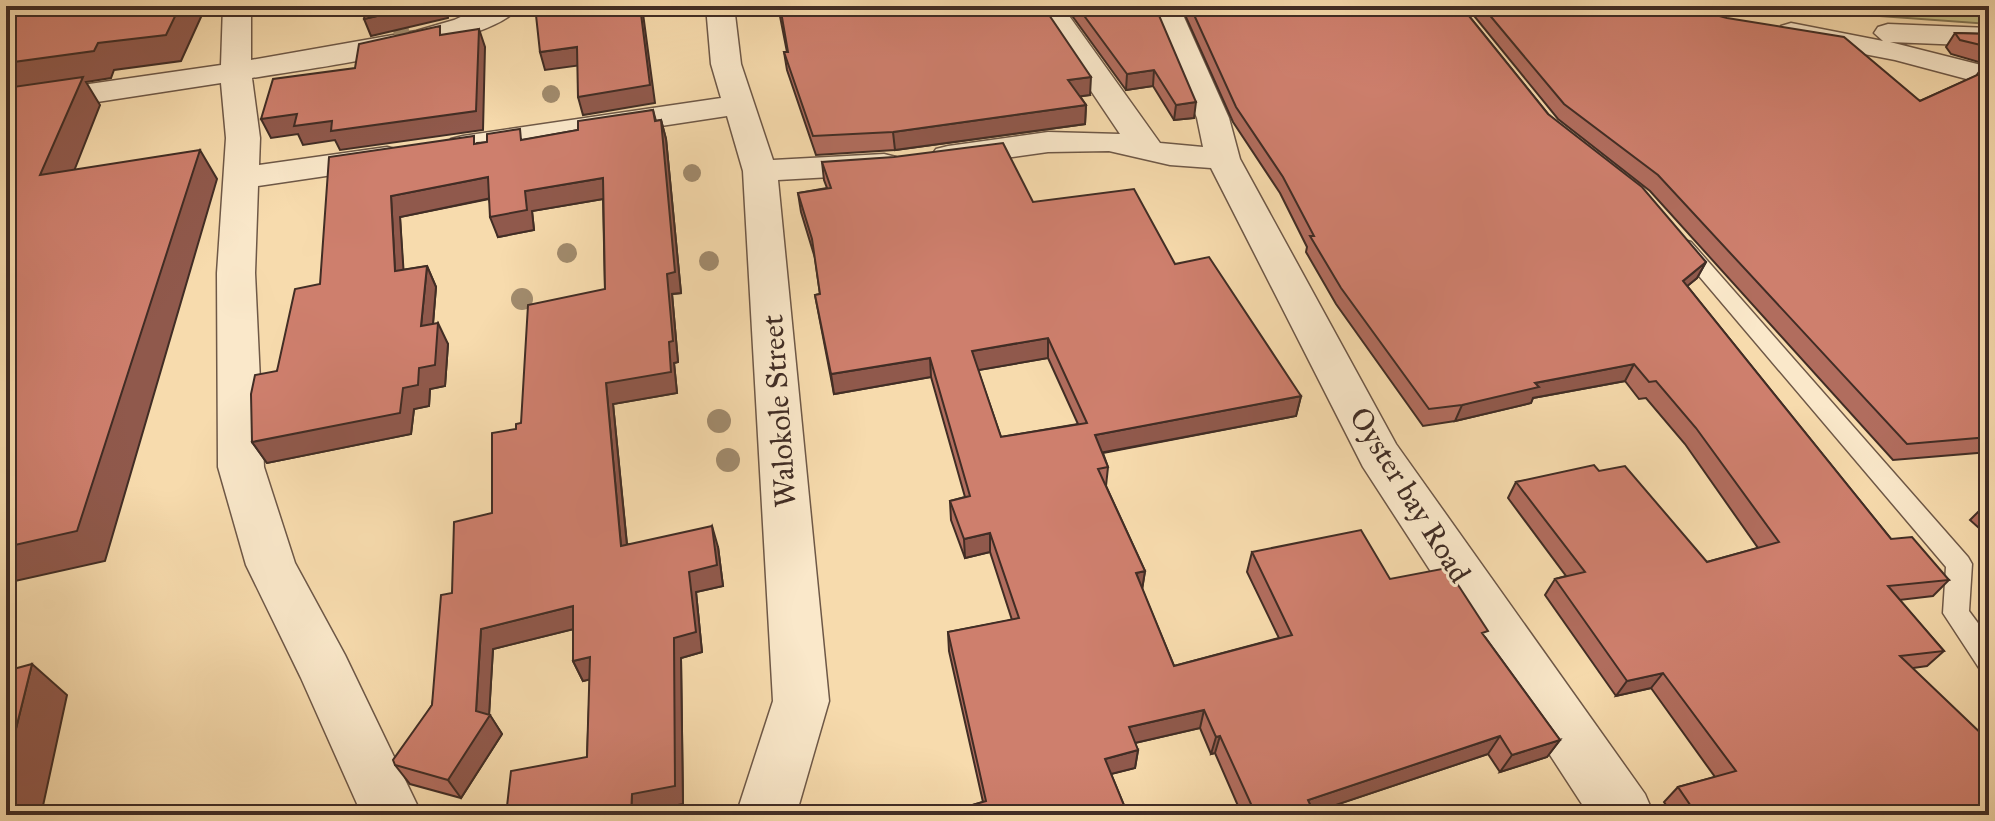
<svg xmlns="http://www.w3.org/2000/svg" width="1995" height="821" viewBox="0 0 1995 821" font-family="'IM FELL Great Primer',serif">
<rect width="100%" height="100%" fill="#f7dbad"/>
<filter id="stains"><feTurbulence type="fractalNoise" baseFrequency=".0025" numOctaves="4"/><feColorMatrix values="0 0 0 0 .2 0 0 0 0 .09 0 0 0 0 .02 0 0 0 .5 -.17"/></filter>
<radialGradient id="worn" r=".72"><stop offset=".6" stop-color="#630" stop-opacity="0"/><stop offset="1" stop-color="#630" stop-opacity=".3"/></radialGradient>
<path fill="#c4be85" stroke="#827655" stroke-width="2" d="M 1863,6 L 1989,6 L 1989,24 L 1880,16 Z"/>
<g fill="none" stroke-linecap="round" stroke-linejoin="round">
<defs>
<path id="service" d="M 1684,240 L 1691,242 L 1968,557 L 1972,564 L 1969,611 L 1989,638 L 1989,672 L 1979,668 L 1943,613 L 1946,567 L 1677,250 L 1675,246 L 1677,242 Z"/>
<path id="minor" d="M 223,6 L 251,6 L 251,60 L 416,31 L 454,20 L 485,6 L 520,6 C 493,46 304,69 252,78 L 260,138 L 259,165 L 387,147 L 399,150 L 404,157 L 399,164 L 387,167 L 258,186 L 255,273 L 264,467 L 295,563 L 345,655 L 422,815 L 362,815 L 301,678 L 246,565 L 218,467 L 217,273 L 226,138 L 221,83 L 6,116 L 6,96 L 221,65 Z
M 706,6 L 734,6 L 741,64 L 773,160 L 884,154 L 896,157 L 901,164 L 896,171 L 884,174 L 778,180 L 829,701 L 796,815 L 736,815 L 773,701 L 743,171 L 727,116 L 463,156 L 451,153 L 446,146 L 451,139 L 463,136 L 721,98 L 711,64 Z
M 1034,6 L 1062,6 L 1160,143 L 1203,147 L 1197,118 L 1151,6 L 1179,6 L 1229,118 L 1240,159 L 1396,444 L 1645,794 L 1654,815 L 1589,815 L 1363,467 L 1211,168 L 1170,165 L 1109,151 L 1048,152 L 948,166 L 936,163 L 931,156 L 936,149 L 948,146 L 1048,132 L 1120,134 Z
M 1791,23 L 1883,41 L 1874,33 L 1878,27 L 1888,24 L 1989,28 L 1989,46 L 1890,42 L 1989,67 L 1989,85 L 1895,60 L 1781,38 L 1777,32 L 1781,26 Z"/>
</defs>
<use href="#service" stroke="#6e5847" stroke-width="3"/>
<use href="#minor" stroke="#6e5847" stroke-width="3"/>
<use href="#service" fill="#fae8ca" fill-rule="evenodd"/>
<use href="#minor" fill="#fae8ca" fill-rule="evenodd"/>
</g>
<g fill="#a18b6d">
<circle cx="401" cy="30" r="8"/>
<circle cx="551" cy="94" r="9"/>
<circle cx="692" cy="173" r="9"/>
<circle cx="567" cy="253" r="10"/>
<circle cx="709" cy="261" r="10"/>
<circle cx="522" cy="299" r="11"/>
<circle cx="719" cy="421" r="12"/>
<circle cx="728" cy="460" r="12"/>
</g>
<path fill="#b16d5e" stroke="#412d25" stroke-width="2" fill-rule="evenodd" d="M 778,6 L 1043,6 L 1090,95 L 1080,96 L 1086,105 L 1085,124 L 895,150 L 816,155 L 787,70 L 784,52 L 787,52 Z
M 1074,6 L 1155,6 L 1194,118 L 1174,120 L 1153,86 L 1126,90 L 1073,17 Z
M 1181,6 L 1461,6 L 1548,114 L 1706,262 L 1697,278 L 1687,286 L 1891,539 L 1949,580 L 1933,596 L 1899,600 L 1944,651 L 1927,666 L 1913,668 L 1989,815 L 1673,815 L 1664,802 L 1678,787 L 1715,777 L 1651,688 L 1616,696 L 1545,595 L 1555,579 L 1566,576 L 1508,498 L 1516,482 L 1599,471 L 1707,562 L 1758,548 L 1685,444 L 1646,398 L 1639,399 L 1625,381 L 1533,398 L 1531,403 L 1455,421 L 1423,426 L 1336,304 L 1306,252 L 1307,247 L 1280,193 L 1233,122 Z
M 1466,6 L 1681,6 L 1920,101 L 1976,76 L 1981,69 L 1989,70 L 1989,452 L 1893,460 L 1650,191 L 1558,119 Z
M 1955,33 L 1989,34 L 1989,65 L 1951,54 L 1946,47 Z
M 653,110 L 656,121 L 661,120 L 666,139 L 681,293 L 672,294 L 678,362 L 674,363 L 677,393 L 613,404 L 627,544 L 718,547 L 723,586 L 696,592 L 702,652 L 681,658 L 683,804 L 641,812 L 587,757 L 590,679 L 583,681 L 573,661 L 573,629 L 493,649 L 489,714 L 502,734 L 461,798 L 410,784 L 395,765 L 432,705 L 452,593 L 492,513 L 516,429 L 521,423 L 605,289 L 603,199 L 532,211 L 534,230 L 498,237 L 489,199 L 400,217 L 403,270 L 427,266 L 436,287 L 433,324 L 448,344 L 445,386 L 430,389 L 429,406 L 414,409 L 411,434 L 267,463 L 252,442 L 277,371 L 320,284 L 477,143 L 523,140 L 578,130 Z
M 822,162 L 1033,202 L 1175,264 L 1301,396 L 1296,416 L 1103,453 L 1108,467 L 1106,486 L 1145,571 L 1142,589 L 1174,666 L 1279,638 L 1247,572 L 1252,552 L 1390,579 L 1485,637 L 1560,740 L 1547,757 L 1500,772 L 1488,754 L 1314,812 L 1315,815 L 1242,815 L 1215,753 L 1211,754 L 1200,728 L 1135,743 L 1138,750 L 1135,768 L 1111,774 L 1128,815 L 960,815 L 959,809 L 983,802 L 949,651 L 948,632 L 1012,620 L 990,552 L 965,558 L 951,520 L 950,501 L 965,497 L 931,377 L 834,394 L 815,295 L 820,294 L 815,258 L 801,212 L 798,193 L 827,188 L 824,180 ZM 1048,358 L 1078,424 L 1001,437 L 978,370 Z
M 1989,501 L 1989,537 L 1970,520 Z"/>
<path fill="#90594c" stroke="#412d25" stroke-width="2" d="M 180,6 L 206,6 L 181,61 L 114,70 L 111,78 L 86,82 L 100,105 L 61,204 L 40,175 L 6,93 L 6,63 Z
M 421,6 L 449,6 L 448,18 L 371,36 L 364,19 Z
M 640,6 L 642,6 L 655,103 L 583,115 L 578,97 Z
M 479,29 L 485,47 L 483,130 L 340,150 L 335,140 L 303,145 L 298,134 L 271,138 L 261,119 Z
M 577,47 L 582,65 L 545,70 L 540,52 Z
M 1154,70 L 1153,86 L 1126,90 L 1127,74 Z
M 1091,77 L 1090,95 L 1068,98 L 1068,80 Z
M 1196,102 L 1194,118 L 1174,120 L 1176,105 Z
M 1086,105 L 1085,124 L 895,150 L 893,132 Z
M 661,120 L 666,139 L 681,293 L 672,294 L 678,362 L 674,363 L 677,393 L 613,404 L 629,566 L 621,546 L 606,383 L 669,342 Z
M 200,150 L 217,179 L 105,561 L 6,583 L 6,547 Z
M 488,177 L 496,197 L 400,217 L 405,292 L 395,271 L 391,196 Z
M 603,178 L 609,198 L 532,211 L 534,230 L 498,237 L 490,217 L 525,191 Z
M 1706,262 L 1697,278 L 1674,297 L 1683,281 Z
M 427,266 L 436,287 L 431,347 L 421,326 Z
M 438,323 L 448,344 L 445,386 L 430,389 L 429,406 L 414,409 L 411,434 L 267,463 L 252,442 L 403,388 L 419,368 Z
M 1048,338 L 1048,358 L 973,371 L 972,351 Z
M 930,358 L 931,377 L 834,394 L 831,374 Z
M 1634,364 L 1625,381 L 1533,398 L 1531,403 L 1455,421 L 1462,405 L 1535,383 Z
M 1301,396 L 1296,416 L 1094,454 L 1095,435 Z
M 712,526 L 718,547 L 723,586 L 696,592 L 702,652 L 681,658 L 683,804 L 641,812 L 641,815 L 631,815 L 632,794 L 674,638 L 689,572 Z
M 990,533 L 990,552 L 965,558 L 964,539 Z
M 1145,571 L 1142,590 L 1136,573 Z
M 573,606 L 582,627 L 493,649 L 489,716 L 490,715 L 502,734 L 461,798 L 448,780 L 476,711 L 481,629 Z
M 590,657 L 600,677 L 583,681 L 573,661 Z
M 32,664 L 67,695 L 41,815 L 6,815 L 6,769 Z
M 1663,673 L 1651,688 L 1616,696 L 1627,681 Z
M 1204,710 L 1200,728 L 1126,745 L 1129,727 Z
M 1220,736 L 1215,753 L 1211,754 L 1216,737 Z
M 1500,736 L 1488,754 L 1306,815 L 1308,800 Z
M 1560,740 L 1547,757 L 1500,772 L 1512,755 Z
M 1138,750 L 1135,768 L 1103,776 L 1105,759 Z"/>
<path fill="#ce7f6d" stroke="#412d25" stroke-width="2" fill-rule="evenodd" d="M 6,6 L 180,6 L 166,35 L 98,43 L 94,51 L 6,63 Z
M 366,6 L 421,6 L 364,19 Z
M 535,6 L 640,6 L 650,85 L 578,97 L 577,47 L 540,52 Z
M 780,6 L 1043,6 L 1091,77 L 1068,80 L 1086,105 L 893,132 L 813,136 L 784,52 L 788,52 Z
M 1077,6 L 1155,6 L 1196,102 L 1176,105 L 1154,70 L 1127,74 Z
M 1190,6 L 1461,6 L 1548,114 L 1642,187 L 1706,262 L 1683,281 L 1891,539 L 1912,537 L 1949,580 L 1888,586 L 1944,651 L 1900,656 L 1989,741 L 1989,815 L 1984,810 L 1969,815 L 1697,815 L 1678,787 L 1736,771 L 1663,673 L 1627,681 L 1555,579 L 1585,572 L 1516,482 L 1594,465 L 1599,471 L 1625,466 L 1707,562 L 1779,542 L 1696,428 L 1656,381 L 1649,382 L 1634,364 L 1535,383 L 1539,387 L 1462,405 L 1429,409 L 1341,288 L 1310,236 L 1314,236 L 1283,177 L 1236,107 Z
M 1482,6 L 1681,6 L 1727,18 L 1844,37 L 1920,101 L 1984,72 L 1981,69 L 1989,70 L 1989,437 L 1907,444 L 1658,175 L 1564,104 Z
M 440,26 L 440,35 L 479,29 L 476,111 L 331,131 L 332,121 L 294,126 L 297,114 L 261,119 L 273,79 L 355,68 L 359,44 Z
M 1955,33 L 1989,34 L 1989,47 L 1960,40 Z
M 83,77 L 40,175 L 200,150 L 77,531 L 6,547 L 6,88 Z
M 653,110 L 655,121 L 661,120 L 675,272 L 667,274 L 673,341 L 669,342 L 671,372 L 606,383 L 621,546 L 712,526 L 717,565 L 689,572 L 696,632 L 674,638 L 675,786 L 632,794 L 631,815 L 506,815 L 511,771 L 587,757 L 590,657 L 573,661 L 573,606 L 481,629 L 476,711 L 490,715 L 448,780 L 395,765 L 393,760 L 432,705 L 441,595 L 452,593 L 454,522 L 492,513 L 492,433 L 516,429 L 516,424 L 521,423 L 528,305 L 605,289 L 603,178 L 525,191 L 527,210 L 490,217 L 488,177 L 391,196 L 395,271 L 427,266 L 421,326 L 438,323 L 435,365 L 419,368 L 418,385 L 403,388 L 400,413 L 252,442 L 251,394 L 255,375 L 277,371 L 295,289 L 320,284 L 329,157 L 474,136 L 474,144 L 487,142 L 487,134 L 520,129 L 521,140 L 578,130 L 578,121 Z
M 1003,143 L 1033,202 L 1134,189 L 1175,264 L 1209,257 L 1301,396 L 1095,435 L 1108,467 L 1098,469 L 1145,571 L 1136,573 L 1174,666 L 1292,635 L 1252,552 L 1361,530 L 1390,579 L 1447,568 L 1488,631 L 1482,633 L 1560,740 L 1512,755 L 1500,736 L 1308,800 L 1315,815 L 1256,815 L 1220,736 L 1216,737 L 1204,710 L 1129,727 L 1138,750 L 1105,759 L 1128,815 L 961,815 L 959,809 L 986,801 L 948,632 L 1019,618 L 990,533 L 964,539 L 950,501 L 970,496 L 930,358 L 831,374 L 815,295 L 820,294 L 812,239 L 798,193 L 831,188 L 822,162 L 894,157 ZM 1048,338 L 1087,423 L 1001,437 L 972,351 Z
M 32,664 L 6,769 L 6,671 Z"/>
<g text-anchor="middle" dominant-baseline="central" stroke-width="6" stroke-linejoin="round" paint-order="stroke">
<g font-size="30" fill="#412d25" stroke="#fae8ca">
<text transform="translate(779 411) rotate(-94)">Walokole Street</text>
<text transform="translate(1410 495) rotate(58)">Oyster bay Road</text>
</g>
</g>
<rect width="1995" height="821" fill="none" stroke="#f7dbad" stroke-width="32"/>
<rect x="8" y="8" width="1979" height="805" fill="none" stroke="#412d25" stroke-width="4"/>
<rect x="16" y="16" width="1963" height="789" fill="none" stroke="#412d25" stroke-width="2"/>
<rect width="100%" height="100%" filter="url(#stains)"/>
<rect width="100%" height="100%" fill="url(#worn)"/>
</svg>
